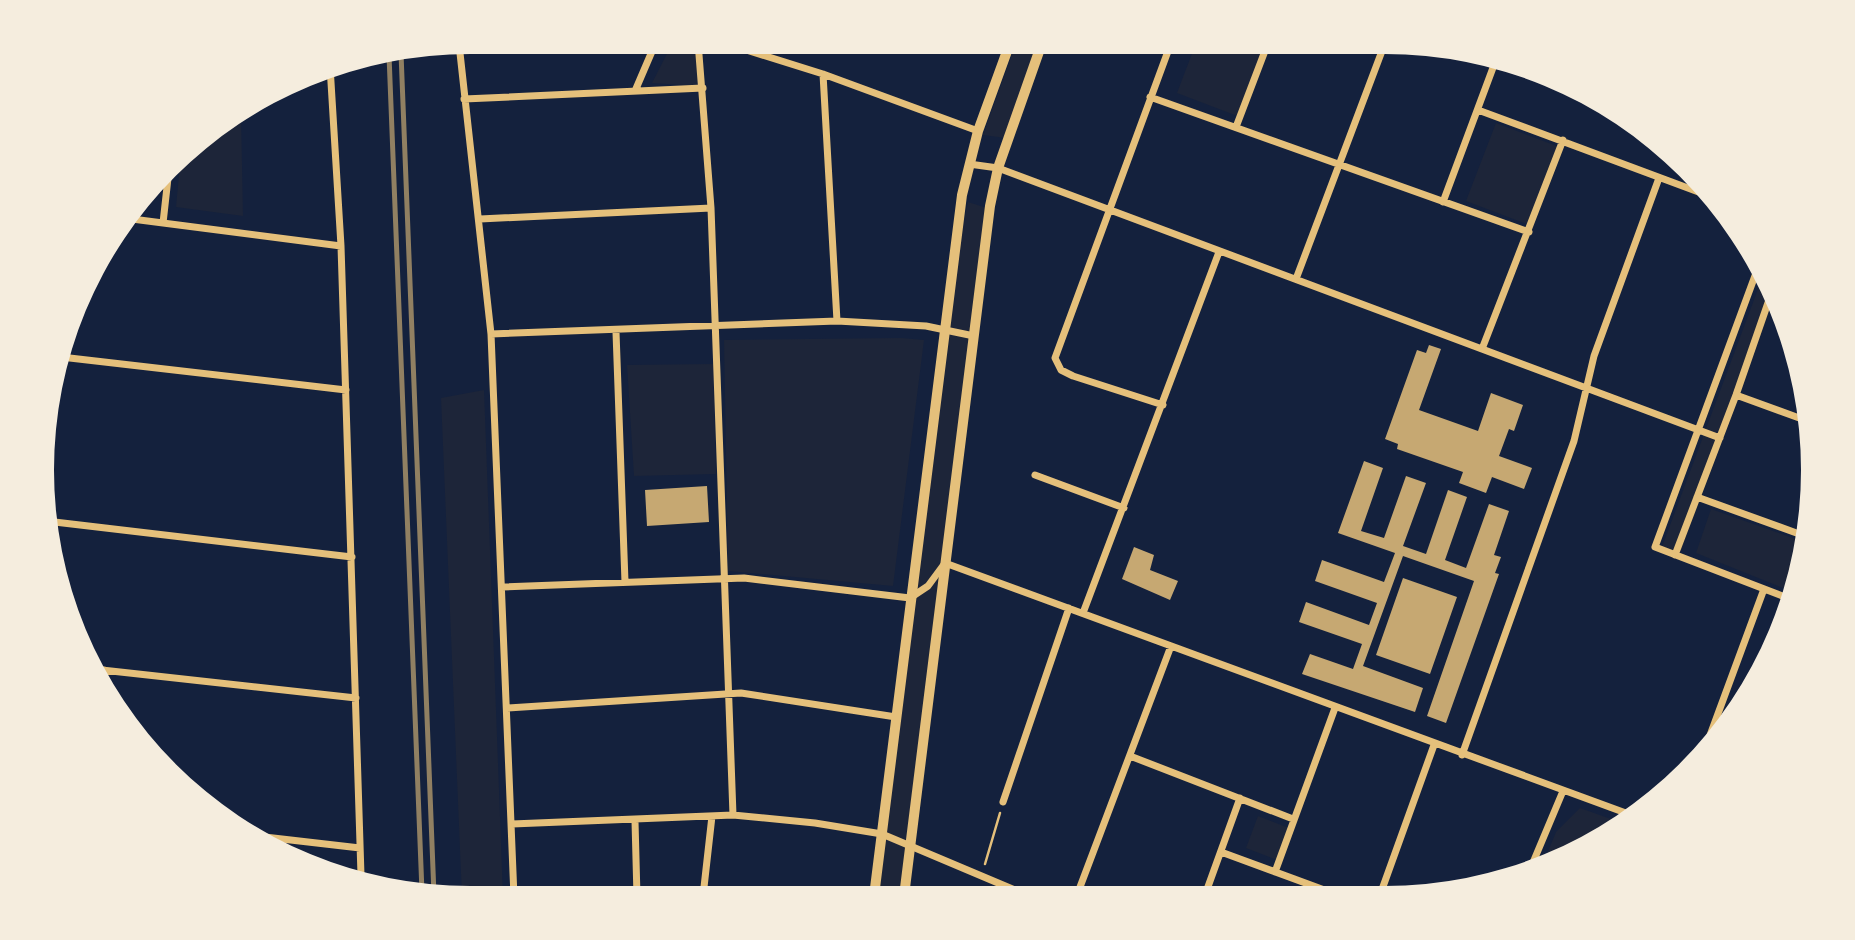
<svg xmlns="http://www.w3.org/2000/svg" width="1855" height="940" viewBox="0 0 1855 940" font-family="Jost,sans-serif">
<rect width="100%" height="100%" fill="#14213d"/>
<path fill="#1d2539" d="M 673,42 L 695,42 L 698,86 L 652,83 Z
M 1016,43 L 1040,43 L 1006,138 L 983,135 Z
M 1196,43 L 1269,43 L 1240,117 L 1177,93 Z
M 241,114 L 243,216 L 176,207 L 180,164 L 209,131 Z
M 1496,123 L 1559,147 L 1529,225 L 1466,201 Z
M 968,202 L 987,208 L 899,896 L 877,896 L 961,232 Z
M 1761,281 L 1773,302 L 1680,554 L 1662,547 Z
M 901,338 L 924,340 L 893,586 L 728,571 L 724,340 Z
M 713,364 L 716,474 L 634,476 L 627,365 Z
M 484,390 L 503,897 L 462,897 L 441,398 Z
M 1711,509 L 1801,541 L 1788,590 L 1696,553 Z
M 1580,808 L 1625,824 L 1542,866 L 1556,832 Z
M 1258,816 L 1289,828 L 1277,860 L 1246,848 Z"/>
<path fill="#c6a872" d="M 1429,345 L 1441,349 L 1419,410 L 1478,431 L 1491,393 L 1523,405 L 1514,431 L 1509,429 L 1499,456 L 1532,468 L 1524,489 L 1492,477 L 1486,493 L 1459,483 L 1463,472 L 1397,449 L 1398,444 L 1385,439 L 1417,350 L 1426,353 Z
M 1364,461 L 1383,468 L 1361,531 L 1384,538 L 1406,476 L 1426,483 L 1403,546 L 1426,554 L 1448,490 L 1467,497 L 1445,560 L 1466,568 L 1489,504 L 1509,511 L 1494,555 L 1501,557 L 1495,573 L 1499,574 L 1446,723 L 1427,716 L 1474,581 L 1403,556 L 1363,666 L 1423,688 L 1415,712 L 1302,674 L 1310,654 L 1353,669 L 1362,644 L 1299,622 L 1306,602 L 1369,625 L 1377,603 L 1315,581 L 1322,560 L 1384,582 L 1395,553 L 1338,533 Z
M 707,486 L 709,522 L 647,526 L 645,490 Z
M 1134,547 L 1154,555 L 1150,570 L 1178,581 L 1170,600 L 1122,579 Z
M 1403,578 L 1457,597 L 1430,674 L 1376,655 Z"/>
<g fill="none" stroke-linecap="round" stroke-linejoin="round">
<path stroke="#e5c07b" stroke-width="2.5" d="M 985,864 L 1000,813"/>
<path stroke="#e5c07b" stroke-width="7" d="M 698,42 L 711,208 L 733,815
M 721,42 L 823,74 L 978,131
M 459,44 L 491,334 L 514,897
M 330,66 L 341,246 L 361,875
M 823,74 L 837,321
M 635,91 L 656,42
M 1150,97 L 1529,232
M 464,99 L 703,88
M 1478,110 L 1712,197
M 1236,127 L 1268,43
M 969,164 L 998,168 L 1720,438
M 1443,202 L 1494,65
M 132,219 L 341,246
M 480,219 L 711,208
M 163,223 L 168,178
M 1756,273 L 1655,547 L 1785,597
M 1296,279 L 1385,43
M 616,332 L 625,582
M 491,334 L 837,321 L 926,326 L 974,336
M 1482,349 L 1563,140
M 61,357 L 346,390
M 1736,395 L 1802,419
M 1163,405 L 1073,376 L 1061,370 L 1055,358 L 1171,43
M 1035,475 L 1124,508
M 1697,497 L 1802,535
M 46,521 L 352,557
M 1675,555 L 1736,395 L 1770,297
M 502,587 L 744,578 L 910,598 L 928,586 L 945,563 L 1634,816
M 1083,613 L 1219,252
M 93,669 L 356,698
M 103,683 L 104,670
M 507,708 L 741,693 L 896,717
M 1462,755 L 1574,441 L 1594,356 L 1659,178
M 1130,756 L 1293,819
M 1702,757 L 1764,589
M 1003,802 L 1069,608
M 635,821 L 637,897
M 512,824 L 733,815 L 815,823 L 882,834 L 1029,896
M 256,836 L 360,848
M 1221,852 L 1338,895
M 1275,872 L 1335,708
M 1529,872 L 1563,791
M 1077,895 L 1171,646
M 1205,895 L 1240,798
M 1380,895 L 1434,745
M 703,896 L 712,816"/>
<path stroke="#e5c07b" stroke-width="10" d="M 874,896 L 962,195 L 978,131 L 1010,43
M 904,896 L 990,206 L 998,168 L 1042,43"/>
<path stroke="#918062" stroke-width="5" d="M 401,53 L 434,895
M 389,55 L 422,892"/>
</g>
<path d="M0 0H1855V940H0ZM470 54H1385A416 416 0 0 1 1801 470V470A416 416 0 0 1 1385 886H470A416 416 0 0 1 54 470V470A416 416 0 0 1 470 54Z" fill="#f5edde" fill-rule="evenodd"/>
</svg>
